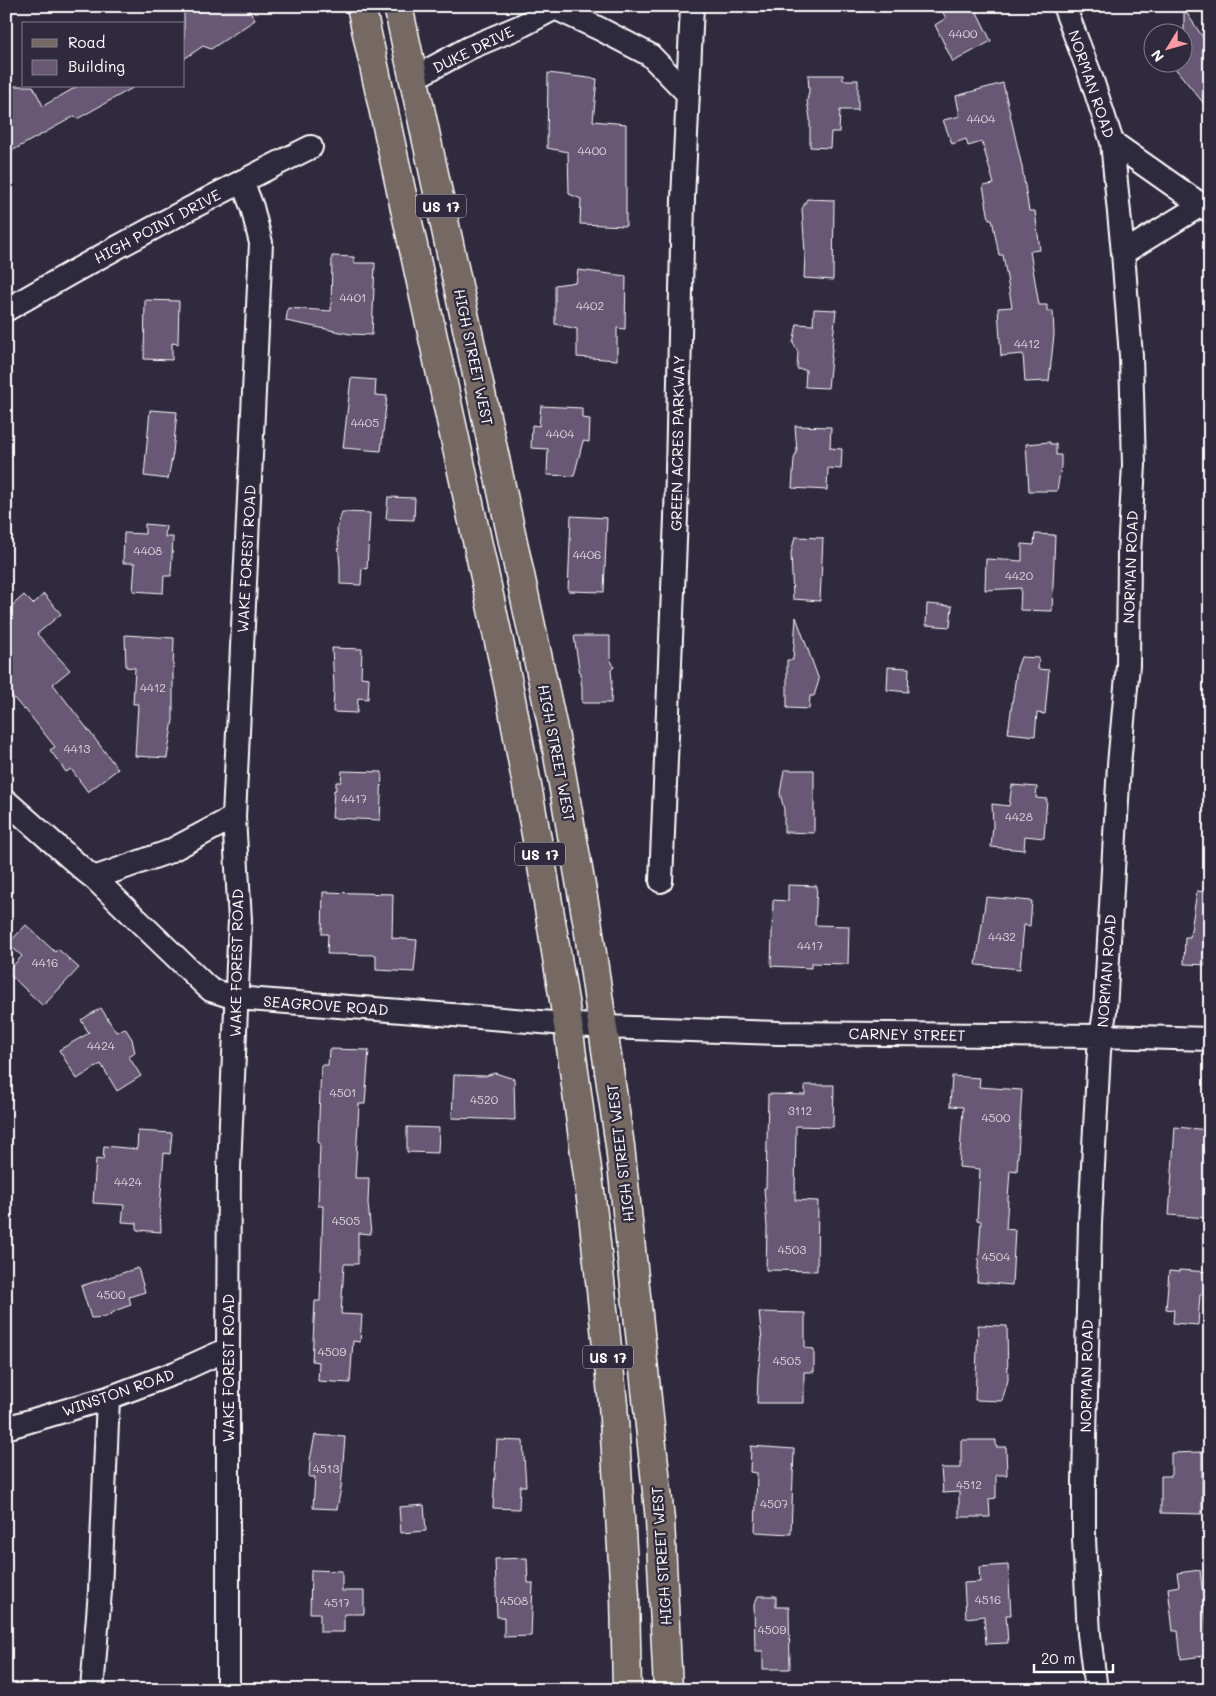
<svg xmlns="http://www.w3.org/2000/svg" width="1216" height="1696" viewBox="0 0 1216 1696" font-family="Mali,sans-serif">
<rect width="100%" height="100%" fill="#2f2a3d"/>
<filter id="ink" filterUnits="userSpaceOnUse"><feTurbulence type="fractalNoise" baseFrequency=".02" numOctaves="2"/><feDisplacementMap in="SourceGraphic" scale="10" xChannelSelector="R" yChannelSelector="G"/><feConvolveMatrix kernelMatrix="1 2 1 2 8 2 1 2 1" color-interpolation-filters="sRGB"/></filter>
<g filter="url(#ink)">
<path fill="#695975" stroke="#fff" d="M 184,6 L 247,6 L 255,20 L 211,49 L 203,46 L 184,59 Z
M 939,6 L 974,6 L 991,41 L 953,62 L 935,25 L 946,18 Z
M 1184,9 L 1210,48 L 1210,111 L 1170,62 L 1184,62 Z
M 548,73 L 597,79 L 593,121 L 626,124 L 626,226 L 580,224 L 581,199 L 569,194 L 568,152 L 547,148 Z
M 808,75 L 843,75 L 843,80 L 858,80 L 858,110 L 840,110 L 839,132 L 831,132 L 830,148 L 810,147 L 810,118 L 807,101 L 809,91 Z
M 1003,83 L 1022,167 L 1029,211 L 1035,211 L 1040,250 L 1030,251 L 1039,305 L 1047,305 L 1047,311 L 1053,311 L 1054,335 L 1049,381 L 1025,382 L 1023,354 L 1001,356 L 998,308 L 1012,307 L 1003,255 L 999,255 L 992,219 L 989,219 L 983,186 L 994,184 L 982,142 L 968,146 L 966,139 L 952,144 L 943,120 L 960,116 L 956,96 Z
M 6,86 L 33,86 L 43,106 L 78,86 L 136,86 L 77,119 L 75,116 L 6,154 Z
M 807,199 L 834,200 L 833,280 L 804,278 L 805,253 L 802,209 Z
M 332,256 L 354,257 L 354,263 L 375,263 L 372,335 L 350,334 L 286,321 L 288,308 L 331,311 Z
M 578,270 L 626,276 L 625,329 L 617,328 L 617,360 L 577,357 L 577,329 L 555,324 L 555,285 L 576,282 Z
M 145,300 L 179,301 L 178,344 L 172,343 L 172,360 L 144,359 Z
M 814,309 L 836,310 L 828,388 L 805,387 L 806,370 L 797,369 L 798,352 L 793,343 L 797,324 L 813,325 Z
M 351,378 L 376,380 L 375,395 L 387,396 L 381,451 L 343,448 Z
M 541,406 L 582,408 L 582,418 L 590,419 L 589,442 L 583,441 L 574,476 L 547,475 L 548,449 L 531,448 L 532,425 L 539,426 Z
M 150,410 L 177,412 L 173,453 L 168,479 L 144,476 Z
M 795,426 L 831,427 L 830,448 L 842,449 L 841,469 L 828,468 L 827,490 L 792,488 L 794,459 L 797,451 Z
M 1050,442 L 1050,444 L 1056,444 L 1056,455 L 1061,455 L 1061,466 L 1057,491 L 1029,491 L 1026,444 Z
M 388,497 L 415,498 L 414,520 L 386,519 Z
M 342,512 L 370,513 L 367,569 L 362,568 L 361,585 L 340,584 L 340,567 L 337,528 Z
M 571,516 L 607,518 L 604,592 L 568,591 Z
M 145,524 L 166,526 L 165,537 L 173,537 L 171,576 L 164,576 L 163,593 L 133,591 L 135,563 L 123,563 L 124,533 L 145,534 Z
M 1035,534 L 1055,535 L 1052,611 L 1020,610 L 1021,588 L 985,590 L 986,559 L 1022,561 L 1022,544 L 1034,545 Z
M 795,537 L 823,538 L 820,601 L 793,599 L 791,553 Z
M 44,594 L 61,614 L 37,634 L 70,670 L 53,684 L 118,769 L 88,792 L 71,769 L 66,772 L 50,750 L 55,747 L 25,709 L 24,710 L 6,689 L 6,611 L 24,595 L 33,604 Z
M 927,604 L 952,606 L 950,627 L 926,625 Z
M 796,617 L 819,680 L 814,696 L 810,696 L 809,709 L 787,708 L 787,660 L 793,660 Z
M 125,635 L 174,638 L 173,671 L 173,720 L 167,758 L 135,756 L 138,704 L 133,704 L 135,668 L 126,667 Z
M 574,636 L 610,636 L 610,658 L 614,667 L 611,670 L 612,681 L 611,703 L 582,703 L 582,687 Z
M 332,648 L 362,649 L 361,677 L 369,678 L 368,699 L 358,698 L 357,713 L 333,712 L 334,687 Z
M 1021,657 L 1039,658 L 1038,669 L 1049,670 L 1045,714 L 1037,713 L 1035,736 L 1008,733 L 1017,668 Z
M 888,667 L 909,668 L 908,692 L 887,690 Z
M 784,770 L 814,770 L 814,833 L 784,832 L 784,810 L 780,793 Z
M 342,771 L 382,772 L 380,820 L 332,818 L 334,790 L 336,790 L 336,782 L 341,782 Z
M 1012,785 L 1037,787 L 1036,798 L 1047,799 L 1044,838 L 1025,836 L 1024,850 L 991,847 L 993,826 L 992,804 L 1009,806 Z
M 788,885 L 817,886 L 815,925 L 849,926 L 848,964 L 811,963 L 811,968 L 771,966 L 773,900 L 788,901 Z
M 1197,891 L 1210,892 L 1210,965 L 1184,964 L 1185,937 L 1190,937 Z
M 323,892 L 393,894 L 392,938 L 417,940 L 414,972 L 376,970 L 376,955 L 327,954 L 328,934 L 322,934 Z
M 986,897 L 1032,901 L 1030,926 L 1024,925 L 1020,969 L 976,965 Z
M 26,925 L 55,952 L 58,949 L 79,968 L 43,1006 L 7,972 L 22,956 L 8,944 Z
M 101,1008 L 116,1032 L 125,1028 L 132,1039 L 135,1053 L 129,1057 L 141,1076 L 117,1091 L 101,1064 L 77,1079 L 59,1050 L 89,1033 L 81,1020 Z
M 329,1049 L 369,1050 L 365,1104 L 359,1104 L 355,1178 L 369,1178 L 368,1203 L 371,1234 L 358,1233 L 358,1264 L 344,1264 L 341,1314 L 362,1315 L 360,1342 L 353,1341 L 350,1383 L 318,1381 L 319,1362 L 312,1361 L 315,1301 L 320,1301 L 323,1206 L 318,1206 L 320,1143 L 318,1143 L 321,1065 L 328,1065 Z
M 495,1073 L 514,1079 L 515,1120 L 452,1118 L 454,1075 L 485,1076 Z
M 952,1076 L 980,1078 L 979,1087 L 1022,1090 L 1017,1171 L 1010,1170 L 1006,1229 L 1015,1230 L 1012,1285 L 977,1282 L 981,1221 L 977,1220 L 980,1169 L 959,1167 L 963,1107 L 950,1106 Z
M 805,1085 L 834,1085 L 833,1127 L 796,1126 L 795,1200 L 818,1201 L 817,1271 L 766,1270 L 767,1227 L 764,1188 L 766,1188 L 768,1094 L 805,1095 Z
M 407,1127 L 439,1128 L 438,1153 L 407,1152 Z
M 1175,1127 L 1210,1130 L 1210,1168 L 1206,1218 L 1169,1215 Z
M 138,1131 L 172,1133 L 170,1154 L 164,1153 L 160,1206 L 161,1232 L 137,1230 L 137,1223 L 122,1222 L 124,1205 L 93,1203 L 96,1159 L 103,1160 L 104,1146 L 137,1149 Z
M 138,1268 L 145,1292 L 129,1297 L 131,1305 L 117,1310 L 106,1317 L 91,1318 L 81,1286 Z
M 1179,1270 L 1210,1272 L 1210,1295 L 1200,1294 L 1198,1325 L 1173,1323 L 1174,1310 L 1166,1309 L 1169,1271 L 1179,1272 Z
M 759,1312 L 805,1313 L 805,1348 L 814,1349 L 814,1372 L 804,1372 L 804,1403 L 757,1403 L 758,1375 L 762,1340 Z
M 978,1325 L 1007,1326 L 1008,1380 L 1002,1401 L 975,1400 Z
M 315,1435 L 345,1437 L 341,1488 L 337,1509 L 313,1508 L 315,1477 L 309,1477 L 310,1460 Z
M 497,1440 L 523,1441 L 526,1486 L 520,1486 L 519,1509 L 493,1508 Z
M 961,1440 L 996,1440 L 996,1447 L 1006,1447 L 1007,1475 L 996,1475 L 996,1498 L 989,1499 L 990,1517 L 959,1517 L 959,1492 L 943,1493 L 941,1468 L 961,1468 Z
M 751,1446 L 794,1449 L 791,1534 L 755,1532 L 757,1473 L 750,1472 Z
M 1202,1452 L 1202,1514 L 1161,1513 L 1161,1476 L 1171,1476 L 1171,1453 Z
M 424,1505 L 426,1531 L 401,1533 L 399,1507 Z
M 527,1558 L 528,1583 L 533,1583 L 531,1636 L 504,1637 L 504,1617 L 497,1617 L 495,1559 Z
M 1008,1565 L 1011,1615 L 1006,1615 L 1008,1643 L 986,1644 L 984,1616 L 966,1618 L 964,1583 L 980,1582 L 979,1567 Z
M 311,1570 L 342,1571 L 342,1591 L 364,1591 L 364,1614 L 344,1614 L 344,1632 L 320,1632 L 320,1613 L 310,1613 Z
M 1200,1570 L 1210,1655 L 1181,1659 L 1178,1631 L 1173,1631 L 1168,1588 L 1179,1586 L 1177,1573 Z
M 758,1596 L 776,1596 L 776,1607 L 789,1607 L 790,1669 L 763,1669 L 763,1651 L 755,1651 L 754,1605 Z"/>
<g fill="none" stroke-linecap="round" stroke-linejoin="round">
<defs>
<path id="street" d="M 1064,6 L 1091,77 L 1112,142 L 1123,253 L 1131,356 L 1134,465 L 1129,554 L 1128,665 L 1119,765 L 1105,1011 L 1099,1051 L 1090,1223 L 1084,1481 L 1084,1539 L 1089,1634 L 1096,1690
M 555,8 L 600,29 L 650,55 L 688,94
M 414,78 L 469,48 L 519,27 L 559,6
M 1112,142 L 1210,211
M 1123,253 L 1201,205
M 6,310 C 106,252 207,198 311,147
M 6,801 L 85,871 L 94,878 L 205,985 L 211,990 L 236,998 L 604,1027 L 779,1033 L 1101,1036 L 1210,1039
M 94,878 L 168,852 L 234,817
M 661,881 L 676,517 L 683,199 L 692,6
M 6,1428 L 108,1398 L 175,1373 L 228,1349
M 92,1690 L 100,1591 L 108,1398
M 228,1690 L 228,1349 L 229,1167 L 240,920 L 234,817 L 261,243 L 252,207 L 242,181"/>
<path id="primary" d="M 361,6 L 508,683 L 543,872 L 568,1025 L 593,1214 L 613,1404 L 625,1596 L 627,1690
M 398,6 L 555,738 L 588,926 L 620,1146 L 660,1520 L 668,1690"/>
</defs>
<use href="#street" stroke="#fff" stroke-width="26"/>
<use href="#primary" stroke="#fff" stroke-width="31"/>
<use href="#street" stroke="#2f2a3d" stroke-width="22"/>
<use href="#primary" stroke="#766964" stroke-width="28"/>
</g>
</g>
<g text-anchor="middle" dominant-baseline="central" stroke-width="4.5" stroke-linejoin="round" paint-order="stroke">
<g font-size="12" fill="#dad6dc">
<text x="963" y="33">4400</text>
<text x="981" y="118">4404</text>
<text x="592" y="150">4400</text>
<text x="353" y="297">4401</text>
<text x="590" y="305">4402</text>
<text x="1027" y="343">4412</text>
<text x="365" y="422">4405</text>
<text x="560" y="433">4404</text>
<text x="148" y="550">4408</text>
<text x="587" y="554">4406</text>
<text x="1019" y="575">4420</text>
<text x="153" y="687">4412</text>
<text x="77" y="748">4413</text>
<text x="354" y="798">4417</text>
<text x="1019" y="816">4428</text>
<text x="1002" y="936">4432</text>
<text x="810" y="945">4417</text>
<text x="45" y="962">4416</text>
<text x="101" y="1045">4424</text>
<text x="343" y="1092">4501</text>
<text x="484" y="1099">4520</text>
<text x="800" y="1110">3112</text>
<text x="996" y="1117">4500</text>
<text x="128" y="1181">4424</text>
<text x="346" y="1220">4505</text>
<text x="792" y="1249">4503</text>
<text x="996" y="1256">4504</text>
<text x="111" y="1294">4500</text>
<text x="332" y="1351">4509</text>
<text x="787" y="1360">4505</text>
<text x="326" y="1468">4513</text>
<text x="969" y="1484">4512</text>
<text x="774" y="1503">4507</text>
<text x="988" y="1599">4516</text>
<text x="514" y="1600">4508</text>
<text x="337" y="1602">4517</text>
<text x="772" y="1629">4509</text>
</g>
<g fill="#2f2a3d" stroke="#c1bfc5" stroke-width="1">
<rect x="416" y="194.5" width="50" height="23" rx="4"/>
<rect x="515" y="842.5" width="50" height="23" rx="4"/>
<rect x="583" y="1345.5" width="50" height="23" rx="4"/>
</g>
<g font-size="14" font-weight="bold" fill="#fff">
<text x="441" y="206">US 17</text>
<text x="540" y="854">US 17</text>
<text x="608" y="1357">US 17</text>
</g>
<g font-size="15" fill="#fff" stroke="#2f2a3d">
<text transform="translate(473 49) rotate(-26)">DUKE DRIVE</text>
<text transform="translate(1092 84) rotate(71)">NORMAN ROAD</text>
<text transform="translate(157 226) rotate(-28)">HIGH POINT DRIVE</text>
<text transform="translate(474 357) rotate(78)">HIGH STREET WEST</text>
<text transform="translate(677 443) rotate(-89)">GREEN ACRES PARKWAY</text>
<text transform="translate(246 559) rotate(-87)">WAKE FOREST ROAD</text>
<text transform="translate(1130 567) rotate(-88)">NORMAN ROAD</text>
<text transform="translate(557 753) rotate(79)">HIGH STREET WEST</text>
<text transform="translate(236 963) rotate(-89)">WAKE FOREST ROAD</text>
<text transform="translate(1106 971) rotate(-86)">NORMAN ROAD</text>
<text transform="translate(326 1005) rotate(4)">SEAGROVE ROAD</text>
<text transform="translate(907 1034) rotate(1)">CARNEY STREET</text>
<text transform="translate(620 1153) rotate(-97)">HIGH STREET WEST</text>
<text transform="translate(228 1368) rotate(-90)">WAKE FOREST ROAD</text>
<text transform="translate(1086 1376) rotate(-89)">NORMAN ROAD</text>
<text transform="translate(118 1392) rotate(-19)">WINSTON ROAD</text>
<text transform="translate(661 1556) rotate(-94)">HIGH STREET WEST</text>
</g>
</g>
<rect width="1216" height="1696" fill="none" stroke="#2f2a3d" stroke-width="25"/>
<rect x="12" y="12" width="1191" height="1671" fill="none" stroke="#fff" stroke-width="2" filter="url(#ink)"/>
<rect x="22" y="22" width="162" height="65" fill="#2f2a3d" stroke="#827f8b"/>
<rect x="32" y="39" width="25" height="8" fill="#766964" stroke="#827f8b"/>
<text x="68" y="48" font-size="15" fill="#ffffff">Road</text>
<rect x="32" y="60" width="25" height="15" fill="#695975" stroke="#827f8b"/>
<text x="68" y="72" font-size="15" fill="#ffffff">Building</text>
<g transform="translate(1168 48) rotate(233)"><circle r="24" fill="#2f2a3d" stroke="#827f8b"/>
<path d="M0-4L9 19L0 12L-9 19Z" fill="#ff9aa2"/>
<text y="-8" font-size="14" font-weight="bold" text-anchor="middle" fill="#ffffff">N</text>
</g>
<path d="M1034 1664v8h79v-8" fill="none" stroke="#ffffff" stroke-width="2.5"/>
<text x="1041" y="1664" font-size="15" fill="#ffffff" stroke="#2f2a3d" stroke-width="4" paint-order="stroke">20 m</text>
</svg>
